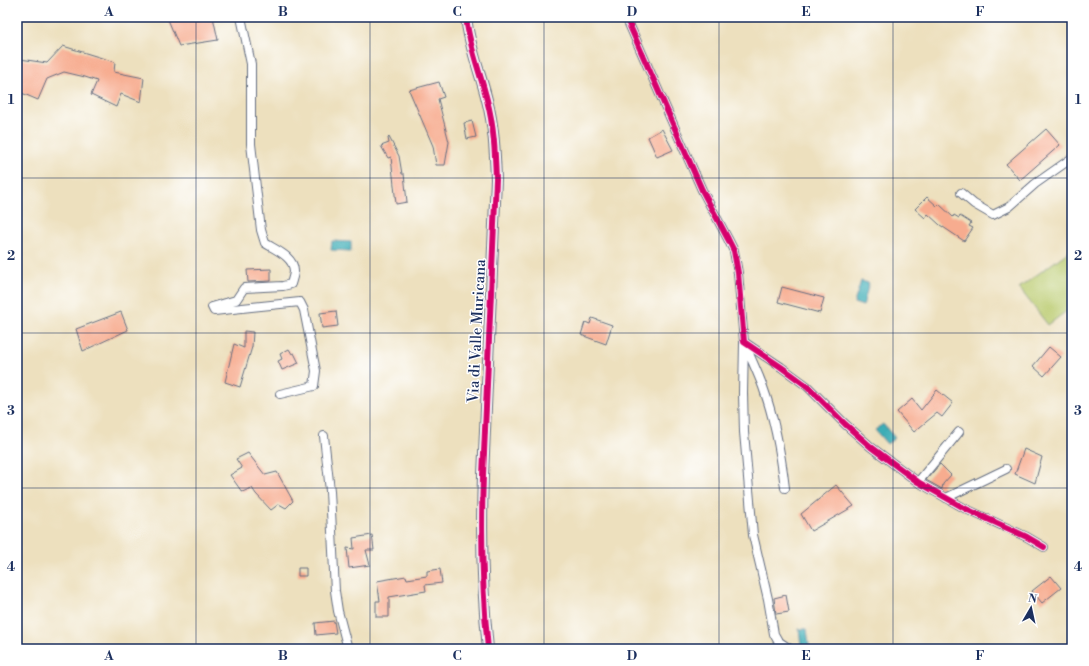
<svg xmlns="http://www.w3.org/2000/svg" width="1089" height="666" viewBox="0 0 1089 666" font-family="'Libre Bodoni',serif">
<rect width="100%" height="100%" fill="#fff"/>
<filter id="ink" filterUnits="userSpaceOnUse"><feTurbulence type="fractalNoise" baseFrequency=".025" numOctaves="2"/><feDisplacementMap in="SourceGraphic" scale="8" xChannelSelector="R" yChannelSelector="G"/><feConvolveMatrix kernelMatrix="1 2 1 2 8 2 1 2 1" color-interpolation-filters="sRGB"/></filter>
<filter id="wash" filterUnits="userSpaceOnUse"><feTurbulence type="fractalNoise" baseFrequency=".012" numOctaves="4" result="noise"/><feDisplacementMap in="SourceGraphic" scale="16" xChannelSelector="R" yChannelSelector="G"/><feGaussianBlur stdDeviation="0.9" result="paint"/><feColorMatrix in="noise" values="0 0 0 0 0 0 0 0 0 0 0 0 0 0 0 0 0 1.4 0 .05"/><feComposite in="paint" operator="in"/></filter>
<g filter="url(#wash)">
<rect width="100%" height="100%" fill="#ede0be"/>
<path fill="#b9ca6d" stroke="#6a7c66" d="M 1072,249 L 1072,307 L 1048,325 L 1019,288 Z"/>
<path fill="#3cadb6" stroke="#2c6e8a" d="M 332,241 L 351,242 L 351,251 L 331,250 Z
M 861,281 L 869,283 L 863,306 L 854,303 Z
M 883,424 L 895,438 L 887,444 L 875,430 Z
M 799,629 L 807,629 L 809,645 L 801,645 Z"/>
<g id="blocks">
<path fill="#f7ac8f" d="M 167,17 L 213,17 L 218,40 L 179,46 Z
M 63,46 L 115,62 L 114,72 L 144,78 L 141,102 L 121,94 L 116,107 L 91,95 L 97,81 L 85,77 L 64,72 L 47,79 L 38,100 L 17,91 L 17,65 L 20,59 L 47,63 Z
M 439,82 L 444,97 L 438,99 L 449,142 L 445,165 L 436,165 L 433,146 L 409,90 Z
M 472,121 L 476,137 L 467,139 L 464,123 Z
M 662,129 L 673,150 L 657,157 L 648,137 Z
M 1046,129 L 1060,145 L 1020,180 L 1006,164 Z
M 389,137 L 399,156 L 402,174 L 404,174 L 407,202 L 396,204 L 391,157 L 388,158 L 381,146 L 389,143 L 388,138 Z
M 927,197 L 937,206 L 939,204 L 953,217 L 954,215 L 959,218 L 960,216 L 971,223 L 969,226 L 973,228 L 964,241 L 940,225 L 928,214 L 925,218 L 915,209 Z
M 271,269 L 271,281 L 248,282 L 247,270 Z
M 782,287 L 824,298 L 820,313 L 778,302 Z
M 336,311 L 338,326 L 322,328 L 320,313 Z
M 121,312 L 128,330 L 83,351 L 76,329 Z
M 592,318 L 612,325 L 606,344 L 581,335 L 585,322 L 590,324 Z
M 244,331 L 253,332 L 252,347 L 240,387 L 225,382 L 234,344 L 244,348 Z
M 1049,347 L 1061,357 L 1044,376 L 1033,366 Z
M 289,349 L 292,354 L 294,353 L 299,363 L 282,370 L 278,361 L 282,359 L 280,354 Z
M 937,390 L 953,403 L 942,417 L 937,413 L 914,432 L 897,412 L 912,399 L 921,410 Z
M 1024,449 L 1042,457 L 1035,483 L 1015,474 Z
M 248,453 L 265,475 L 277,472 L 293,501 L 286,508 L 279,504 L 271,510 L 256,494 L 252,488 L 242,492 L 230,475 L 242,468 L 236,459 Z
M 940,464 L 951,475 L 943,484 L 942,489 L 926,480 Z
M 836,485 L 854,506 L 811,531 L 801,514 Z
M 372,535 L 374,550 L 366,550 L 370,565 L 349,568 L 347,548 L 354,549 L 353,538 Z
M 298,568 L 306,568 L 306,576 L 298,576 Z
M 440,569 L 442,583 L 425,585 L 426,591 L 389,597 L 389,617 L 376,617 L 376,601 L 380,601 L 377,581 L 406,576 L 407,579 L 427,576 L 427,571 Z
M 1051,576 L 1061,588 L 1042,603 L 1032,591 Z
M 786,595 L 789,612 L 776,614 L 774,598 Z
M 334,621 L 336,633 L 316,635 L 315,623 Z"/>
</g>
</g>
<g filter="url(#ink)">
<use href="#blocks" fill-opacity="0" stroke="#646d80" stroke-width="1"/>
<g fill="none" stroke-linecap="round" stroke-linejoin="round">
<defs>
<path id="minor" d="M 241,17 L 251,64 L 251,144 L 261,230 L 265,243 C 276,250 294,257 294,271 C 294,275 292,280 291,284 L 283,286 L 244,288 L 236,300 L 212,307 L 214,311 L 300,302 L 304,310 L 316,371 L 314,386 L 280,394
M 626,17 L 702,190 L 728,239 L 734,251 L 738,273 L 744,342 L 781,367 L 807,386 L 845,424 L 871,447 L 918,482 L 966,509 L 1027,537 L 1044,547
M 961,193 L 974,204 L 993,215 L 1009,207 L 1035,184 L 1072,158
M 744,342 L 743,393 L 744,432 L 753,535 L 768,599 L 774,634 L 778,641 L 790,649
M 745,344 C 751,359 758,373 763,387 C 775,420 781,454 785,488
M 324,436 L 330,491 L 335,591 L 338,611 L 348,649
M 918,482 L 959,432
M 946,498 L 1006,469"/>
<path id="tertiary" d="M 466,17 C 469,46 480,72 487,100 C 494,126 495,152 496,179 L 483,476 C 481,534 482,591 488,649"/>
</defs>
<use href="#minor" stroke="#646d80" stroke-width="10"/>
<use href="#tertiary" stroke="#646d80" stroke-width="12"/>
<use href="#minor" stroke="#fff" stroke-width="8"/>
<use href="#tertiary" stroke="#fff" stroke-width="10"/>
<defs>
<path id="cycleway" d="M 466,17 C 469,46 480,72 487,100 C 494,126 495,152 496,179 L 483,476 C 481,534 482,591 488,649
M 626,17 L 702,190 L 728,239 L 734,251 L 738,273 L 744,342 L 781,367 L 807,386 L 845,424 L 871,447 L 918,482 L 966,509 L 1027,537 L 1044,547"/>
</defs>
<use href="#cycleway" stroke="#fff" stroke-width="8"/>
<use href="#cycleway" stroke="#d6006c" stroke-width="6"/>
</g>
</g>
<path fill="none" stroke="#1b2f5e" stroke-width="1" stroke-opacity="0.55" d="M 196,17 L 196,649M 370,17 L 370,649M 544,17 L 544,649M 719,17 L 719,649M 893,17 L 893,649M 17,178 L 1072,178M 17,333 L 1072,333M 17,488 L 1072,488"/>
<g text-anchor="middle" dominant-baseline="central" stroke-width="3" stroke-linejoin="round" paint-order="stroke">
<g font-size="15" fill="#1b2f5e" stroke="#fff">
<text transform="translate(477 331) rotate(-87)">Via di Valle Muricana</text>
</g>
</g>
<rect width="1089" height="666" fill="none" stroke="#fff" stroke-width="44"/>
<g transform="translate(1031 608) rotate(9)" stroke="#ffffff" stroke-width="3" paint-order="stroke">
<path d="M0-3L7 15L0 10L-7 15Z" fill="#1b2f5e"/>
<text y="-6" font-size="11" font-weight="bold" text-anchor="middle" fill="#1b2f5e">N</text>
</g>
<rect x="22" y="22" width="1045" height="622" fill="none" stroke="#1b2f5e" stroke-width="1.5"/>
<g font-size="13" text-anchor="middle" font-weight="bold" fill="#1b2f5e">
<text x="109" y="16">A</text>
<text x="283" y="16">B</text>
<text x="457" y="16">C</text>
<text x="632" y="16">D</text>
<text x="806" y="16">E</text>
<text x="980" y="16">F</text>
<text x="11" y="104">1</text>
<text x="1078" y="104">1</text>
<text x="11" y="260">2</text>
<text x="1078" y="260">2</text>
<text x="11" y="415">3</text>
<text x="1078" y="415">3</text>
<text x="11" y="571">4</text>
<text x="1078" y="571">4</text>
<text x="109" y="660">A</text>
<text x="283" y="660">B</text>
<text x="457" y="660">C</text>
<text x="632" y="660">D</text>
<text x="806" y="660">E</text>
<text x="980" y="660">F</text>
</g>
</svg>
